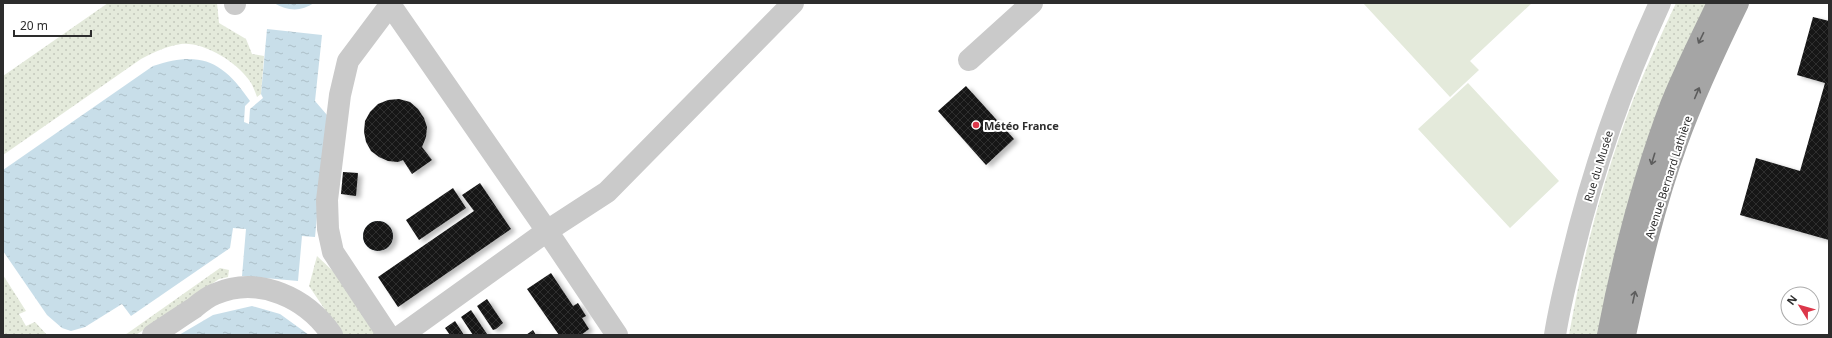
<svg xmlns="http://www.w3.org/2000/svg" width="1832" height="338" viewBox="0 0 1832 338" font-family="'Noto Sans',sans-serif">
<defs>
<pattern id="grass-dots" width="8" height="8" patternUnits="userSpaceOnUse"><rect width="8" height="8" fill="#e4eadb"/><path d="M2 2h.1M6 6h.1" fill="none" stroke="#c4c9bc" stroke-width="1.8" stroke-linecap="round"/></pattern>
<pattern id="water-ripples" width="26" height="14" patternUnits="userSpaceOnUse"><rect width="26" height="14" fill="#c8dee9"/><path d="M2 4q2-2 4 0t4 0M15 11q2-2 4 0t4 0" fill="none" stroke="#acbfc8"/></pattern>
<pattern id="building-cross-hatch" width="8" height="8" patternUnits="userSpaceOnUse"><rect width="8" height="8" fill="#141414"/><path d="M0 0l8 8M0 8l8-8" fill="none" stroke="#2e2e2e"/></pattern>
<filter id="shadow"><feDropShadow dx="4.5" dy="2.5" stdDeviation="2" flood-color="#0004"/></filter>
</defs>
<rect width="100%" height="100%" fill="#fff"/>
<path fill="url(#grass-dots)" d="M 108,3 L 217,3 L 219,23 L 246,39 L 252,54 L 264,56 L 261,94 L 257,97 C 255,92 253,85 249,80 C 236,62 205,42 181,44 C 167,46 154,52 141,59 L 3,155 L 3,76 Z
M 1676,3 L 1708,3 L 1598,335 L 1569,335 C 1583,256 1604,175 1633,100 C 1646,67 1661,35 1676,3 Z
M 317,256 L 335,273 L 377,335 L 342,335 L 309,286 Z
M 220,268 L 229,270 L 228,277 L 219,279 L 136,335 L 125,335 Z
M 3,275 L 26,311 L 19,314 L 26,326 L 35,322 L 47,335 L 3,335 Z"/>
<path fill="#e4eadb" d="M 1363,3 L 1532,3 L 1470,61 L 1479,70 L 1450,97 Z
M 1468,83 L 1559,181 L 1510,228 L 1418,129 Z"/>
<path fill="url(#water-ripples)" d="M 274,3 L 314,3 C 301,12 287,11 274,3 Z
M 267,29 L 322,35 L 315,101 L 327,115 L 315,237 L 302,236 L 298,281 L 242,276 L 246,229 L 233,228 L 230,248 L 131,316 L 122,304 L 85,327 L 71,331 L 62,328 L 47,315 L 3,251 L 3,170 L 153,66 C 200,50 223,61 250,101 L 245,106 L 244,122 L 249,124 L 250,109 L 263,98 L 261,94 Z
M363 236a15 15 0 1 1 30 0a15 15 0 1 1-30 0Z
M 252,306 L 280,314 L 309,335 L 179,335 L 213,315 Z"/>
<path fill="url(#building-cross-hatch)" filter="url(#shadow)" d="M 1813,17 L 1829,21 L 1829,240 L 1740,215 L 1756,158 L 1800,171 L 1825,83 L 1797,75 Z
M 966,86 L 1014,139 L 986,165 L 938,111 Z
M 399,99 L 410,102 L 418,109 L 424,118 L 427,127 L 426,137 L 422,147 L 432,160 L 412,174 L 403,160 L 398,162 L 388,161 L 379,157 L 371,151 L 366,142 L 364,132 L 365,121 L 370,112 L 378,104 L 388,100 Z
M 343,172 L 358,173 L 356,196 L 341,194 Z
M 480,183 L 511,229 L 398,307 L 378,277 L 474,211 L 462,195 Z
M 453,188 L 466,208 L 419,240 L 406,220 Z
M363 236a15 15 0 1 1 30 0a15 15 0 1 1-30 0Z
M 551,273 L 573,306 L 578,303 L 586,316 L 582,318 L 589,329 L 581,335 L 559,335 L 527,289 Z
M 487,299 L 503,323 L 496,329 L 493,330 L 477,306 Z
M 471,310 L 487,334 L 487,335 L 473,335 L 461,317 Z
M 455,321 L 464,335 L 450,335 L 445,328 Z
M 533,330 L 536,335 L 526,335 Z"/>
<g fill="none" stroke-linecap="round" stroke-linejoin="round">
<path stroke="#cacaca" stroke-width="22" d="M 235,3 L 235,4
M 389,3 L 547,231 L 607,192 L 793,3
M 969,60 L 1032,3
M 153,335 C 167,326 180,317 194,308 C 200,303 207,297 215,294 C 259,275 307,298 332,335
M 388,335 L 333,252 L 328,229 L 327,200 L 340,95 L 348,61 L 390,5
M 402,335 L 547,231 L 617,335
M 1555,335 C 1559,310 1565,285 1571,261 C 1592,172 1622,86 1660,3"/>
<path stroke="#a5a5a5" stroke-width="22" d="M 1608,335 C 1623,257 1643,179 1671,105 C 1685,70 1702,37 1718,3
M 1625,335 C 1639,270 1654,205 1677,142 C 1694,95 1716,48 1738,3"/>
</g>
<defs><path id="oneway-shaft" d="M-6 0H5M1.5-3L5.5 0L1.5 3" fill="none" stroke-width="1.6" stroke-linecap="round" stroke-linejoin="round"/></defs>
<g stroke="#5d5d5d">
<use href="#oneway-shaft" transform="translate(1701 38) rotate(116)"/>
<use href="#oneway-shaft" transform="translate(1697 93) rotate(-67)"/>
<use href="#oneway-shaft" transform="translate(1653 159) rotate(107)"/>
<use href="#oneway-shaft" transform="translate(1634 297) rotate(-78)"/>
</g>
<circle fill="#dc374a" stroke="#fff" stroke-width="1.5" cx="976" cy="125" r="4"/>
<g text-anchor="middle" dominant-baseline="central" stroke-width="4" stroke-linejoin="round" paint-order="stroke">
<g font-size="11" font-weight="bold" fill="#2d2d2d" stroke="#fff" text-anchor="start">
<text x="984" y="125">Météo France</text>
</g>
<g font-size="11" fill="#2d2d2d" stroke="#fff">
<text transform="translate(1598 166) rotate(-73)">Rue du Musée</text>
<text transform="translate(1668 177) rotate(-72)">Avenue Bernard Lathière</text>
</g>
</g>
<rect width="1832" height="338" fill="none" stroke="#2d2d2d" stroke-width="8"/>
<g transform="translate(1800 306) rotate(307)"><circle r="19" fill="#ffffff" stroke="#ababab"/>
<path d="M0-3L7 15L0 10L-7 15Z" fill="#dc374a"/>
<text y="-6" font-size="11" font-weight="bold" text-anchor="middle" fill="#2d2d2d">N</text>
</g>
<path d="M14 30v6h77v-6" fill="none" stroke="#2d2d2d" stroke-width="2"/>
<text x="20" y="30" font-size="12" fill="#2d2d2d" stroke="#ffffff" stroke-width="3" paint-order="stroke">20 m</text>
</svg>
